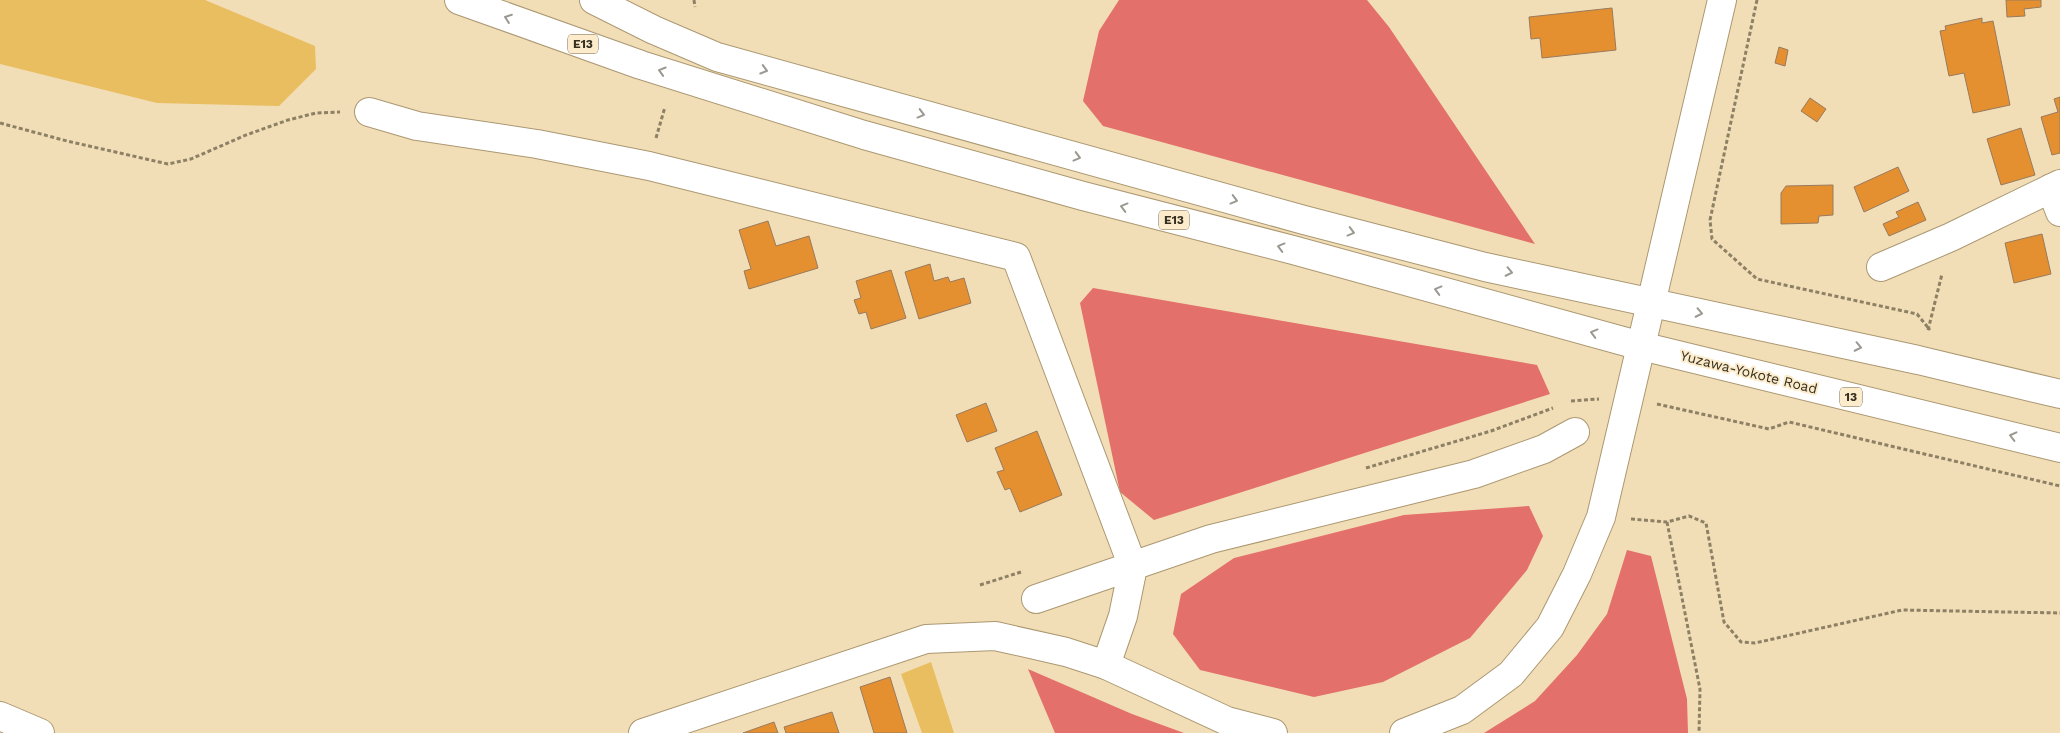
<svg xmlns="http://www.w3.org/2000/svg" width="2060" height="733" viewBox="0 0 2060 733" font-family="'Work Sans',sans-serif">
<rect width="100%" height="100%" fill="#f2deb6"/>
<path fill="#e9be61" d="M 0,0 L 205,0 L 315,46 L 316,69 L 279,106 L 157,103 L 0,64 Z
M 931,662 L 954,733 L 922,733 L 901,674 Z"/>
<path fill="#e3706a" d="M 1119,0 L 1367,0 L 1389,27 L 1535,244 L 1103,126 L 1083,101 L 1099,31 Z
M 1093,288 L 1537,365 L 1550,394 L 1154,520 L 1120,492 L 1080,303 Z
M 1529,506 L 1543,536 L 1527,570 L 1470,638 L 1383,682 L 1314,697 L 1200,670 L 1173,634 L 1181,594 L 1234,558 L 1404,515 Z
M 1627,550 L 1651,556 L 1687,699 L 1688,733 L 1484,733 L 1535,701 L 1577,655 L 1607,614 Z
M 1028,669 L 1132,714 L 1184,733 L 1055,733 Z"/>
<path fill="#e49031" stroke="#987a5d" d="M 2006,0 L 2041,0 L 2041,7 L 2024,9 L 2025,16 L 2007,17 Z
M 1612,8 L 1616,50 L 1542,58 L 1540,38 L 1531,39 L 1529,17 Z
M 1982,18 L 1982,23 L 1993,21 L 2010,105 L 1973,113 L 1964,73 L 1949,76 L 1940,31 L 1946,30 L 1945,26 Z
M 1779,47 L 1788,50 L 1785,66 L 1775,63 Z
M 2060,97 L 2060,153 L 2052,155 L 2041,117 L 2058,112 L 2054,99 Z
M 1810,98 L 1826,109 L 1817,122 L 1801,111 Z
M 2021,128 L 2035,175 L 2001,185 L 1987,139 Z
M 1898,167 L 1909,191 L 1864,212 L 1854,187 Z
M 1833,185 L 1833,215 L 1819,216 L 1818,223 L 1781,224 L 1781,193 L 1786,186 Z
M 1918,202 L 1926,220 L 1889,236 L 1883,224 L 1899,217 L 1896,212 Z
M 768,221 L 776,246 L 809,236 L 818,268 L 749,289 L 744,271 L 751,269 L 739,230 Z
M 2042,234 L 2051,274 L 2014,283 L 2005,243 Z
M 930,264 L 934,281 L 948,277 L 950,282 L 964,278 L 971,303 L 919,319 L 905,272 Z
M 891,270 L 906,318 L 871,329 L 866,312 L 859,314 L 854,300 L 861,298 L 856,281 Z
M 986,403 L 997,431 L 967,442 L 956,415 Z
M 1037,431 L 1062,495 L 1020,512 L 1010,488 L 1005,490 L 997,472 L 1004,470 L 995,448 Z
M 890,677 L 907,733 L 874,733 L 860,687 Z
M 832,712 L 839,733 L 786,733 L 784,727 Z
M 774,722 L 778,733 L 743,733 Z"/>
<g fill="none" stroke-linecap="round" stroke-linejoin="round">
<defs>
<path id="street" d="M 369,112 L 417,126 L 537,144 L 649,166 L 1016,257 L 1133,567 L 1123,616 L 1106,665
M 2051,188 L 2060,212
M 1881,267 L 1951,237 L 2060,184
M 1036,599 L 1211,539 L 1474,474 L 1544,449 L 1575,432
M 0,716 L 40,733"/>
<path id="secondary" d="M 643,733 L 926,639 L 995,636 L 1066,652 L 1106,665 L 1227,721 L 1273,733
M 1404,733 L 1462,710 L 1511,674 L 1550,627 L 1577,574 L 1601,517 L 1722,0"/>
<path id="highway" d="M 459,0 L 641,65 L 864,135 L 1083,196 L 1293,250 L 1641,346 L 2060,448
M 594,0 L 654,30 L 717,57 L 1304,220 L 1485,267 L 1918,360 L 2060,394"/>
</defs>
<use href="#street" stroke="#ab9872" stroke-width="30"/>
<use href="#secondary" stroke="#ab9872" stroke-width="30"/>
<use href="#highway" stroke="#ab9872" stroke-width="30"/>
<path stroke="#8d8065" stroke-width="3" stroke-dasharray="4 2.5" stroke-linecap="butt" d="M 694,0 L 695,7
M 1757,0 L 1710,220 L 1712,239 L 1757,279 L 1917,314 L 1930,330
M 0,123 L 67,141 L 168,164 L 191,159 L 246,135 L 288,120 L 316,113 L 340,112
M 656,138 L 665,107
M 1928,330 L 1942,274
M 1571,401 L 1599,399
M 1657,404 L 1769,429 L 1789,422 L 2060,486
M 1366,468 L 1491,431 L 1553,408
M 1631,519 L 1667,522 L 1689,516 L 1706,523 L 1724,622 L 1741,642 L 1755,643 L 1902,610 L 2060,613
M 1667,522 L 1700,689 L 1699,733
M 980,585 L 1021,572"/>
<use href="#street" stroke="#fff" stroke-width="28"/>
<use href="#secondary" stroke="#fff" stroke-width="28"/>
<use href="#highway" stroke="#fff" stroke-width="28"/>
</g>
<defs><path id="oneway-chevron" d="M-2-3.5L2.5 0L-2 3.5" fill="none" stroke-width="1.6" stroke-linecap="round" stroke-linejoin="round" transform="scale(1.25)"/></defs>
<g stroke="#9b9890">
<use href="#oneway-chevron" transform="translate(508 18) rotate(-160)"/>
<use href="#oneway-chevron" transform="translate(764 70) rotate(16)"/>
<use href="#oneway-chevron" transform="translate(662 71) rotate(-163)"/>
<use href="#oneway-chevron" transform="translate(921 114) rotate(15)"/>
<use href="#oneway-chevron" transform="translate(1077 157) rotate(15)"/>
<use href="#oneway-chevron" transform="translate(1234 200) rotate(15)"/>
<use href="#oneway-chevron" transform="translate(1124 207) rotate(-165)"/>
<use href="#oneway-chevron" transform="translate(1351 232) rotate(15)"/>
<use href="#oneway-chevron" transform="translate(1281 247) rotate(-165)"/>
<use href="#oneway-chevron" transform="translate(1509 272) rotate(12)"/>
<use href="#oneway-chevron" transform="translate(1438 290) rotate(-165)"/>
<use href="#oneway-chevron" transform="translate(1699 313) rotate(12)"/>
<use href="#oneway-chevron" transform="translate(1594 333) rotate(-165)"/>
<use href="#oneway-chevron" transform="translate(1858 347) rotate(12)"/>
<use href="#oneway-chevron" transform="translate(2013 436) rotate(-166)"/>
</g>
<g text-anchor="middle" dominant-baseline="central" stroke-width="4" stroke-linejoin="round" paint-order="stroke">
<g fill="#fceccc" stroke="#726854" stroke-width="1">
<rect x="568" y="34.5" width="30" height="19" rx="4"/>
<rect x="1159" y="210.5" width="30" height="19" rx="4"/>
<rect x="1840" y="387.5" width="22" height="19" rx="4"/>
</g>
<g font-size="12" font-weight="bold" fill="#373020">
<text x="583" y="44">E13</text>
<text x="1174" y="220">E13</text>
<text x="1851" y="397">13</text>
</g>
<g font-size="14" fill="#373020" stroke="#fceccc">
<text transform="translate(1749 372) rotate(14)">Yuzawa-Yokote Road</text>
</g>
</g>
</svg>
